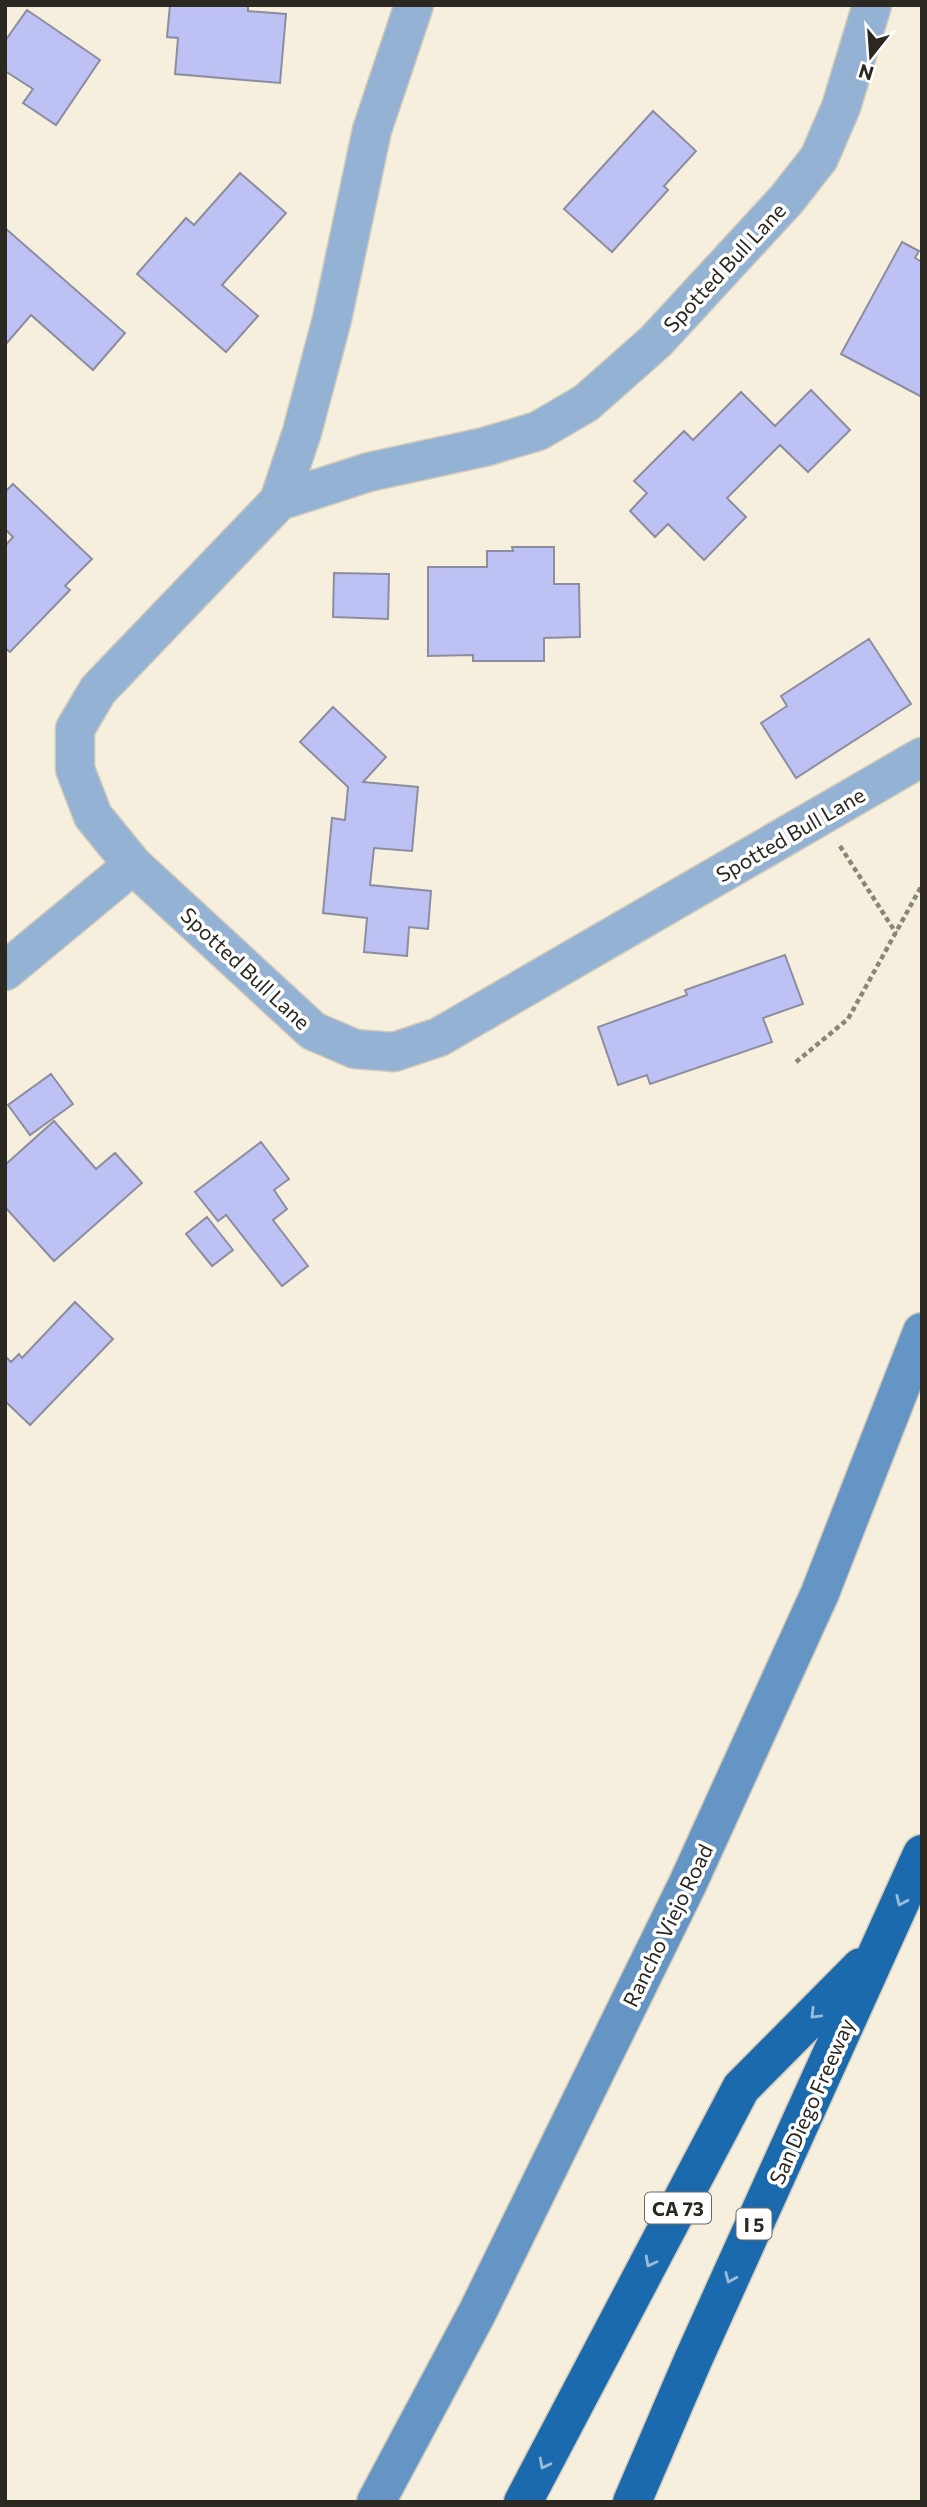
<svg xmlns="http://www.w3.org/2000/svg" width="927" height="2507" viewBox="0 0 927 2507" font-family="Commissioner,sans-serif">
<rect width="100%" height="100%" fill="#f7efdd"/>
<path fill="#bec1f4" stroke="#8c8d9f" stroke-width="2" d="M 170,5 L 248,5 L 248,11 L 286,14 L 280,83 L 175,74 L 178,38 L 167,37 Z
M 27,10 L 100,60 L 56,125 L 23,103 L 33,89 L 5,71 L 5,41 Z
M 653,111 L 696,151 L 664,186 L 668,190 L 612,252 L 564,209 Z
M 240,173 L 286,213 L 222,285 L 258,316 L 226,352 L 137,274 L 186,218 L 194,225 Z
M 5,228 L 125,333 L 93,370 L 31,315 L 5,345 Z
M 902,242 L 919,251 L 915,258 L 922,262 L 922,397 L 841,354 Z
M 811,390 L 850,430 L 808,472 L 780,445 L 727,498 L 746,517 L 704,560 L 668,524 L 655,537 L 630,511 L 647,493 L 634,481 L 684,431 L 693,440 L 741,392 L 775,426 Z
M 13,484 L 92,559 L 65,586 L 70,590 L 10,652 L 5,648 L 5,546 L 13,537 L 5,529 L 5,492 Z
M 512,547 L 554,547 L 554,584 L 579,584 L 580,637 L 544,638 L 544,661 L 473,661 L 473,655 L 428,656 L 428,567 L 487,567 L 487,551 L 513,551 Z
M 334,573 L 389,574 L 388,619 L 333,617 Z
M 869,639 L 911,704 L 796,778 L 761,723 L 787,706 L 781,696 Z
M 333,707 L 386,757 L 363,782 L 418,787 L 412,851 L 374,848 L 370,885 L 431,891 L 428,929 L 409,927 L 407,956 L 364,952 L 367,918 L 323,913 L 332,818 L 345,820 L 348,787 L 300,742 Z
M 785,955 L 803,1004 L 763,1018 L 772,1042 L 650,1084 L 647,1075 L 618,1085 L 598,1027 L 687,995 L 685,990 Z
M 51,1074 L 73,1104 L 30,1135 L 8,1105 Z
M 54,1121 L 96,1169 L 115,1153 L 142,1183 L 54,1261 L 5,1207 L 5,1165 Z
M 261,1142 L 289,1179 L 274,1190 L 287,1209 L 273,1220 L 308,1266 L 282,1286 L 226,1215 L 218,1221 L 195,1192 Z
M 207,1217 L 233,1250 L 212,1266 L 186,1234 Z
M 75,1302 L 113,1339 L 30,1425 L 5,1401 L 5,1356 L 11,1362 L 19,1354 L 22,1358 Z"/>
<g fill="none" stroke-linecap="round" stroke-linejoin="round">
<defs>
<path id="minor" d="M 414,5 L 372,130 L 332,319 L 302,432 L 279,501 L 98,690 L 75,729 L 75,769 L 93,816 L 133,865 L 313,1031 L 355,1049 L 394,1052 L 439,1037 L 922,757
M 279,501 L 369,472 L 484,447 L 538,431 L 586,403 L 656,341 L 786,200 L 819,158 L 841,107 L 872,5
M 5,971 L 133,865"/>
<path id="secondary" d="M 376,2502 L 477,2313 L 688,1883 L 820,1593 L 922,1332"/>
<path id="motorway" d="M 523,2502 L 741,2088 L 861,1967
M 632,2502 L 693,2360 L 922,1854"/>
</defs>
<use href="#minor" stroke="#d2cbbb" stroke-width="41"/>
<use href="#secondary" stroke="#d2cbbb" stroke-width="41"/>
<use href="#motorway" stroke="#d2cbbb" stroke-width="41"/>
<path stroke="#8a8579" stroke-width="4.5" stroke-dasharray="5 3.5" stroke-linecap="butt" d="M 840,846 L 896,933
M 796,1062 L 848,1019 L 922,885"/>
<use href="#minor" stroke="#94b3d4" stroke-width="38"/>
<use href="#secondary" stroke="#6595c5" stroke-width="38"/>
<use href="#motorway" stroke="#1b6aae" stroke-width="38"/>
</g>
<defs><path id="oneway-chevron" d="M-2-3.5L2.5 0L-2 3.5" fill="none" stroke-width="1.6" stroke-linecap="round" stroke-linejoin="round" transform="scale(1.75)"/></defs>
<g stroke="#98bcdb">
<use href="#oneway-chevron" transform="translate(901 1901) rotate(114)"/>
<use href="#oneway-chevron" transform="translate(815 2014) rotate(135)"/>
<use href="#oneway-chevron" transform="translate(650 2262) rotate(118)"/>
<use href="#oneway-chevron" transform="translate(730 2278) rotate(114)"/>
<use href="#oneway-chevron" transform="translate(544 2464) rotate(118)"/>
</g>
<g text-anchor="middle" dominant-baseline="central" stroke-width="7" stroke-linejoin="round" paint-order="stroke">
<g fill="#fff" stroke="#6b6864" stroke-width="2">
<rect x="645" y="2192.5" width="66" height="31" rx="5"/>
<rect x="736.5" y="2208.5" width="35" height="31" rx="5"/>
</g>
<g font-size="19" font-weight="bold" fill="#2b2821">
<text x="678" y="2208">CA 73</text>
<text x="754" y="2224">I 5</text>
</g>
<g font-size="21" fill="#2b2821" stroke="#fff">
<text transform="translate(724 267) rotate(-47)">Spotted Bull Lane</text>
<text transform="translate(790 834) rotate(-30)">Spotted Bull Lane</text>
<text transform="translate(246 968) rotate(43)">Spotted Bull Lane</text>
<text transform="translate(667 1925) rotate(-64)">Rancho Viejo Road</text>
<text transform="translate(811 2101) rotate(-66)">San Diego Freeway</text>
</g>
</g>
<rect width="927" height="2507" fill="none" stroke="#2b2821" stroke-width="14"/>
<g transform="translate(871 56) rotate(197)" stroke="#ffffff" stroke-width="5" paint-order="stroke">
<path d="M0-5L12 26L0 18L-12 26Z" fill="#2b2821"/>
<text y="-10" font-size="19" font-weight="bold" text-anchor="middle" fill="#2b2821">N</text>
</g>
</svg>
